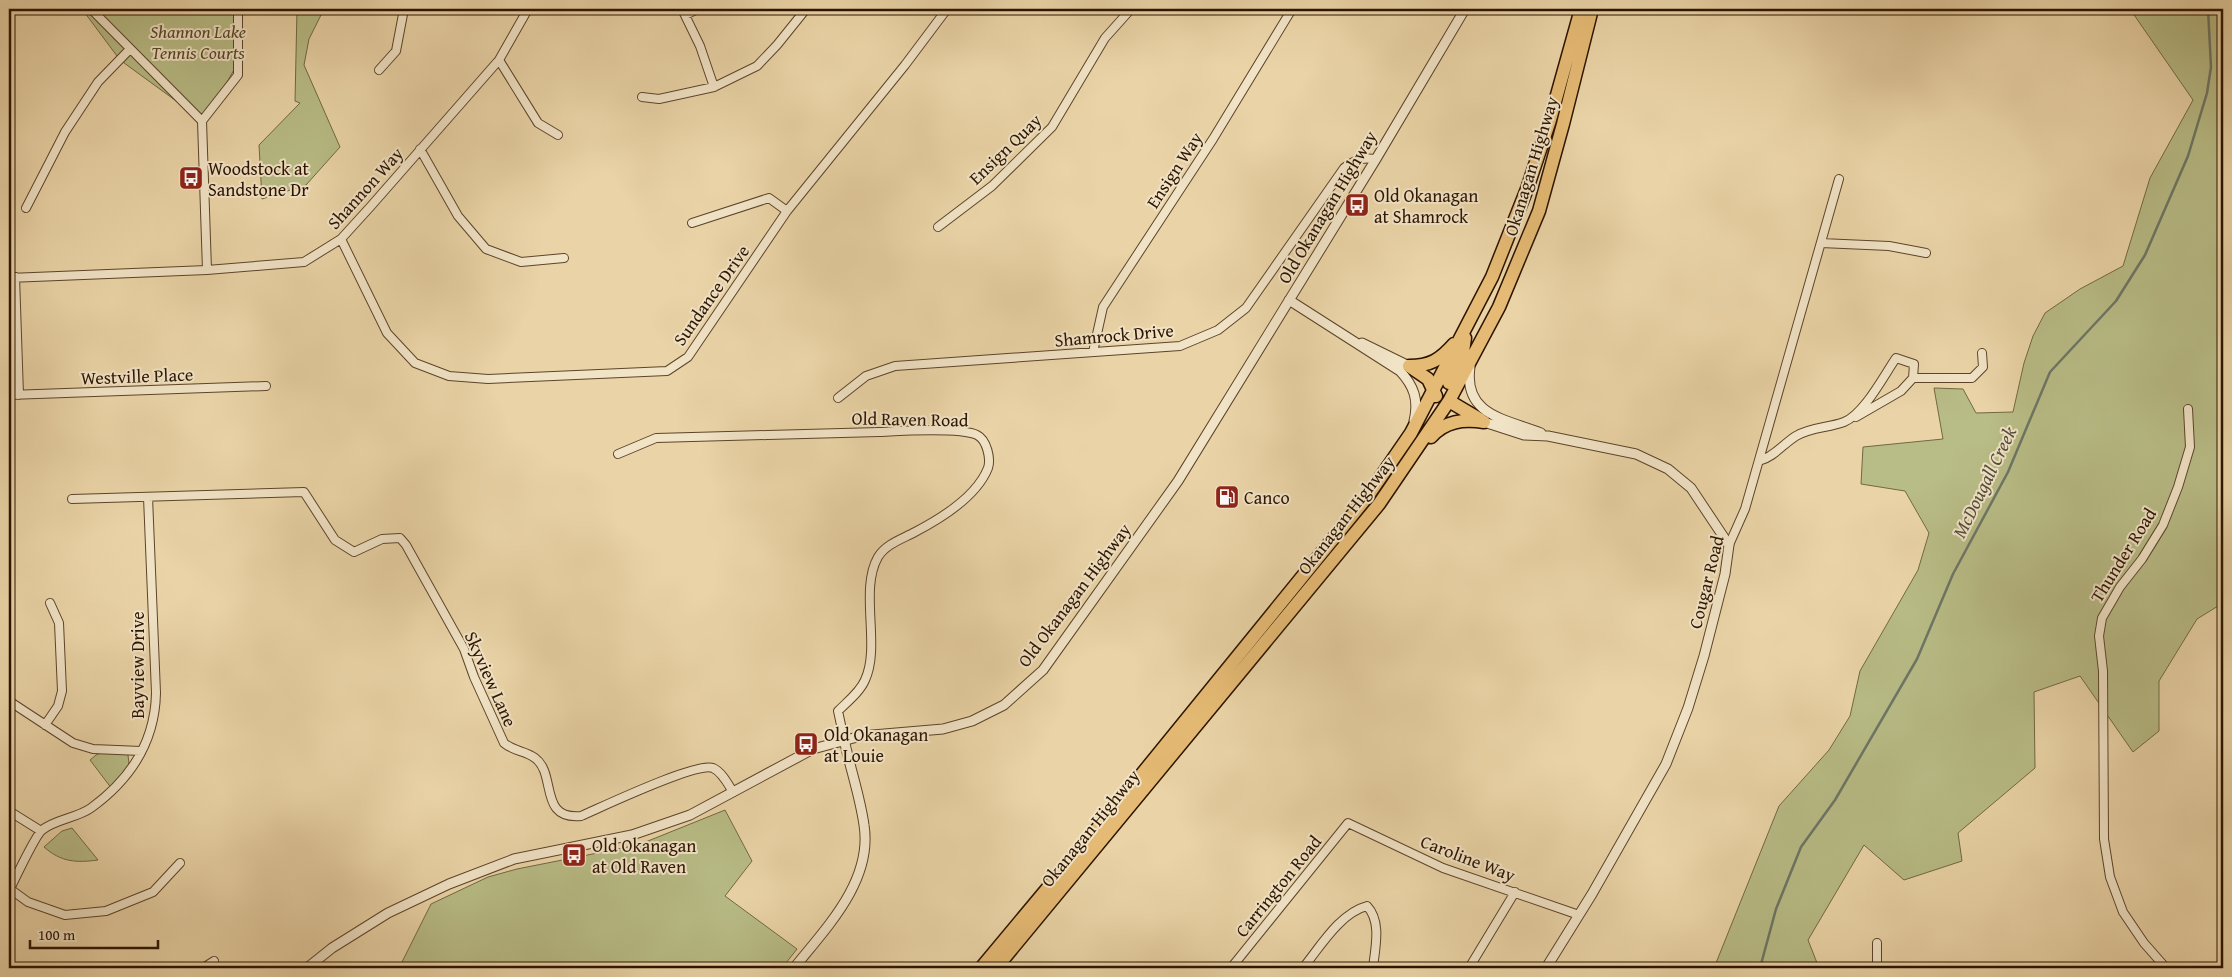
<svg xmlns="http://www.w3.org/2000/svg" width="2232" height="977" viewBox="0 0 2232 977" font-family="'Gentium Book Plus',serif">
<rect width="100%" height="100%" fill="#ead4a7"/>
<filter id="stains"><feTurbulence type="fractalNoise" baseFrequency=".004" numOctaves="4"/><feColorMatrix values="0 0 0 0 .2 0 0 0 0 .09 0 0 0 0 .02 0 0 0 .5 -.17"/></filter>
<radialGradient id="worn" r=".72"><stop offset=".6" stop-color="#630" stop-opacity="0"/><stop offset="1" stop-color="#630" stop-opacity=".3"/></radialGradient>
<path fill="#b8bc86" stroke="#726843" d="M 82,9 L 236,9 L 236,66 L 205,122 L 120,60 Z
M 297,9 L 324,9 L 309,39 L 304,65 L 340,147 L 306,185 L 262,199 L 259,145 L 300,103 L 295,101 Z
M 2130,9 L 2223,9 L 2223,603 L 2197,619 L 2159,681 L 2159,731 L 2133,752 L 2080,676 L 2034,692 L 2035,768 L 1958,833 L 1962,861 L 1904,880 L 1864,845 L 1808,940 L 1819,968 L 1714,968 L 1779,806 L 1829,750 L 1850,716 L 1860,671 L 1918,570 L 1929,533 L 1905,491 L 1861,484 L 1863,447 L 1943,439 L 1934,388 L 1963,389 L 1976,413 L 2013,412 L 2024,363 L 2033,336 L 2045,313 L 2080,289 L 2123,266 L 2150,178 L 2193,100 Z
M 108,750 L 119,750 L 128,755 L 130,773 L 112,789 L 90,760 L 96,755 Z
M 725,810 L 752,861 L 725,896 L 797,949 L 782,968 L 399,968 L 431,904 L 488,877 L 517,869 L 638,845 Z
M 72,828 L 98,860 C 76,863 61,862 44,847 L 62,831 Z"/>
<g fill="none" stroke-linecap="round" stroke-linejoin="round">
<path stroke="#6d7666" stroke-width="2.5" d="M 1760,968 L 1776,909 L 1801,847 L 1835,800 L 1917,659 L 1953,574 L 2008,472 L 2050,372 L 2116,301 L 2145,255 L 2188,156 L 2207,93 L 2211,67 L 2208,9"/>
<defs>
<path id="minor" d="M 91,9 L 202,121 L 207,270
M 682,9 L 700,46 L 714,87
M 685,15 L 698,9
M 499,60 L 538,123 L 558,135
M 379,70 L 396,51 L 404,9
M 642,97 L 659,99 L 714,87 L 757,66 L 777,45 L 806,9
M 202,121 L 238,75 L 238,9
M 420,149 L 458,216 L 486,249 L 521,262 L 564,258
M 26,208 L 65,132 L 98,82 L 130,49
M 692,223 L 769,198 L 787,211
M 938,227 L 992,186 L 1052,127 L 1105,38 L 1131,9
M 341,239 L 387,333 L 415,363 L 449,376 L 488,379 L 667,371 L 688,357 L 787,211 L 905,65 L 947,9
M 1821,243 L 1889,246 L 1926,253
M 15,277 L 19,395
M 9,278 L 207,270 L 304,262 L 341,239 L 371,206 L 499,60 L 528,9
M 1093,352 L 1103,307 L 1213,139 L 1292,9
M 1913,378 L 1972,378 L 1983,367 L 1982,353
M 9,395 L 266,386
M 838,398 L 866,376 L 895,366 L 1180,346 L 1218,330 L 1246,308 L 1344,168 C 1354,160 1363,157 1376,159
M 618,454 L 656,438 C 730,436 805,434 879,432 C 900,431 960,427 977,435 C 987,440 991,459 988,468 C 977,496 940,519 915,532 C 902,539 886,544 878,557 C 859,590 881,646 865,680 C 860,692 847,702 838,711 L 844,739
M 1759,461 C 1774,457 1783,444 1796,436 C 1811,427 1828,428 1844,422 C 1864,414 1883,377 1896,358 L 1914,364 L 1913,378 L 1901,391 L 1856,417
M 72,499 L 304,492 L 335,540 L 354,552 L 382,539 L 400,538 L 406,545 L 464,649 L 474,677 L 504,743 C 513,751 526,751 535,758 C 557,774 538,820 581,816 C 602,807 696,762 713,768 C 722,772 728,784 733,792
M 1729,545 L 1745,509 L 1839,179
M 9,701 L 73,743 L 93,749 L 141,751
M 45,725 L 58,706 L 62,691 L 59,623 L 50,603
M 9,811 L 41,831
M 10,889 L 28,902 L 65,915 L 106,911 L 153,892 L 180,863
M 9,891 C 15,879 35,836 42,830 C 56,819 77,818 91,808 C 131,779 155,742 156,693 L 148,497
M 1877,943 L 1877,968
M 203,968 L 214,961
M 1231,968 L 1348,823 L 1443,868 L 1579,915
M 1303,968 C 1320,947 1340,913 1367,906 C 1382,922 1375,948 1373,968
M 1469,968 L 1515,892
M 2166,968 L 2144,943 L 2123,912 L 2110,877 L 2104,839 L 2103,671 L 2099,636 L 2102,618 L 2120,587 L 2142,559 L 2163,525 L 2178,487 L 2190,447 L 2188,409"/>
<path id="tertiary" d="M 1289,300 L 1400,371 C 1414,386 1419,400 1414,421
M 1362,343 L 1409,366
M 1470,367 C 1463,416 1506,419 1541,433
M 1484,422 L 1524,435 L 1548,436 L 1636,454 L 1668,469 L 1691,488 L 1729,545 L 1725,574 L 1704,656 L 1688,708 L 1666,764 L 1592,894 L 1546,968
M 307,968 L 332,948 L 388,913 L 449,884 L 514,859 L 632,835 L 690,815 L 813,749 L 861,736 L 943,729 L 972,721 L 1004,705 L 1043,670 L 1178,481 L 1376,159 L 1465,9
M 794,968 C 826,928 873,881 864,825 C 860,796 850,768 844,739"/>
<path id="trunk" d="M 1409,366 L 1428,379 L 1436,396
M 1409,366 C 1430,366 1440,360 1454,344
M 1449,383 L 1462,359 L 1465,338
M 1449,401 L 1481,420
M 1431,437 C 1445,421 1463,419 1484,422
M 981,968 L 1107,817 L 1367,497 L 1411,433 L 1492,277 L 1527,189 L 1550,120 L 1581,9
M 996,968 L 1379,504 L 1449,401 L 1499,307 L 1539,211 L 1563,124 L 1592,9"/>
</defs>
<use href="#minor" stroke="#5c442a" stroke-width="10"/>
<use href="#tertiary" stroke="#5c442a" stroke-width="11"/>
<use href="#trunk" stroke="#2c1400" stroke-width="15"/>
<use href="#minor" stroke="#f1e3c6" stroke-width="8"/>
<use href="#tertiary" stroke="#f1e3c6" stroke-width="9"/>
<use href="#trunk" stroke="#e5ba74" stroke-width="12"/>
</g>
<defs>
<symbol id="bus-square" viewBox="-11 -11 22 22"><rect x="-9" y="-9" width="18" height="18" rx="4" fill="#8f2418" stroke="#f1e3c6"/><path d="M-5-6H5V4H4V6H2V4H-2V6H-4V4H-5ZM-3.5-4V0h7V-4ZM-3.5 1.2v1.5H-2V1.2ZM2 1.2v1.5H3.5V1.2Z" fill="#fff"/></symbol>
<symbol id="fuel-square" viewBox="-11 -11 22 22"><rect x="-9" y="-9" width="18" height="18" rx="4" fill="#8f2418" stroke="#f1e3c6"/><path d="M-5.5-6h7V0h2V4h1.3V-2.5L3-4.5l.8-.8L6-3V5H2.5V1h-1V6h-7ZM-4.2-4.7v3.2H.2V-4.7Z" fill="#fff"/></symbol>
</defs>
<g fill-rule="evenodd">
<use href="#bus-square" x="177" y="164" width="28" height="28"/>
<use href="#bus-square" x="1343" y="191" width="28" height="28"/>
<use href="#fuel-square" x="1213" y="483" width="28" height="28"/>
<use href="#bus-square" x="792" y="730" width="28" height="28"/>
<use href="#bus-square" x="560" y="841" width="28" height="28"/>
</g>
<g text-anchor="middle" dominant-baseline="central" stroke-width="4" stroke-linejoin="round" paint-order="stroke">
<g font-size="18" font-style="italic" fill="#564628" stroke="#f1e3c6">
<text x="198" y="31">Shannon Lake<tspan x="198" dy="21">Tennis Courts</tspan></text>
</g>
<g font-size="18" fill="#2c1400" stroke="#f1e3c6">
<text transform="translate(1005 149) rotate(-44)">Ensign Quay</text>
<text transform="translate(1531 166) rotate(-73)">Okanagan Highway</text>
<text transform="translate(1174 170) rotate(-57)">Ensign Way</text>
<text transform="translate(365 188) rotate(-48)">Shannon Way</text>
<text transform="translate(1327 207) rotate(-59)">Old Okanagan Highway</text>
<text transform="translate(711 295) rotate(-55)">Sundance Drive</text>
<text transform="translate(1114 335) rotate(-5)">Shamrock Drive</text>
<text transform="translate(137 376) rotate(-2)">Westville Place</text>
<text transform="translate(910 419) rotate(1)">Old Raven Road</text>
<text transform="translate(1346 515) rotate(-52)">Okanagan Highway</text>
<text transform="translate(2123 555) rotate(-58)">Thunder Road</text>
<text transform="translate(1706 582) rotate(-76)">Cougar Road</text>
<text transform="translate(1074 595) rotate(-53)">Old Okanagan Highway</text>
<text transform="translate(137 665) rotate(-90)">Bayview Drive</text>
<text transform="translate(491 679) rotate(66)">Skyview Lane</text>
<text transform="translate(1090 828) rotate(-51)">Okanagan Highway</text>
<text transform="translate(1468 858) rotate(21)">Caroline Way</text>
<text transform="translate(1278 886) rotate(-51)">Carrington Road</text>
</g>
<g font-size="18" fill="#2c1400" stroke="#f1e3c6" text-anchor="start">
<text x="208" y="168">Woodstock at<tspan x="208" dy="21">Sandstone Dr</tspan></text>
<text x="1374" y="195">Old Okanagan<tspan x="1374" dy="21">at Shamrock</tspan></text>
<text x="1244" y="497">Canco</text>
<text x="824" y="734">Old Okanagan<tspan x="824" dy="21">at Louie</tspan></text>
<text x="592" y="845">Old Okanagan<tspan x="592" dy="21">at Old Raven</tspan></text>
</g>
<g font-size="19" font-style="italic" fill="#524d3c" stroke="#f1e3c6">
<text transform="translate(1984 482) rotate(-64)">McDougall Creek</text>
</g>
</g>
<rect width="2232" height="977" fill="none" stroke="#ead4a7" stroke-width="30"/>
<rect x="10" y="10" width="2212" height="957" fill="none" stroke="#2c1400" stroke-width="2.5"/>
<rect x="15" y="15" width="2202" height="947" fill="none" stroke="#2c1400"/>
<path d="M30 940v8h128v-8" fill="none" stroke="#2c1400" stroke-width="2.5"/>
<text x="38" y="940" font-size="15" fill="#2c1400" stroke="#f1e3c6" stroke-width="4" paint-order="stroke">100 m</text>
<rect width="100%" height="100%" filter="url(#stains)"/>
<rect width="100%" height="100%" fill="url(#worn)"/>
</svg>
